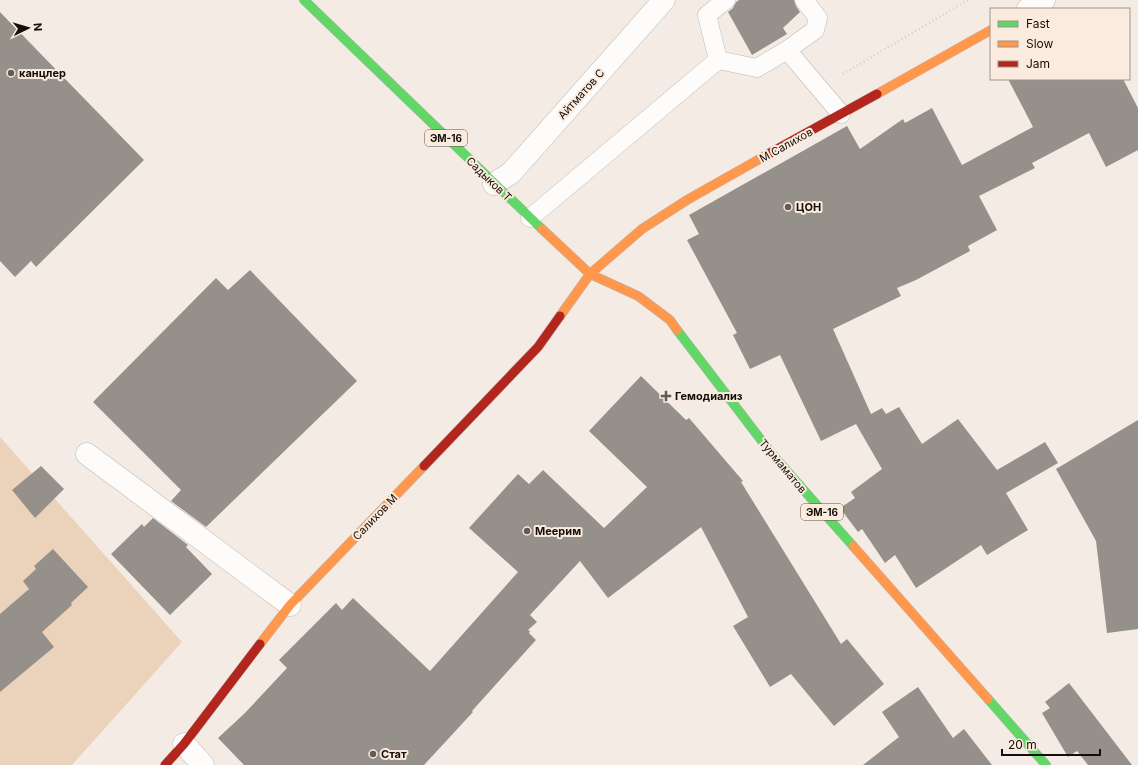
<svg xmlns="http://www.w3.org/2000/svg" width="1138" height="765" viewBox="0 0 1138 765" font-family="Inter,sans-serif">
<rect width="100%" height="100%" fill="#f4ece4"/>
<path fill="#ebd2bb" d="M 0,437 L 182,642 L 72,765 L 0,765 Z"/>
<path fill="#96908a" d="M 739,0 L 794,0 L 796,6 L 800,12 L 783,28 L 787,34 L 752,55 L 728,12 L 733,8 L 736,2 Z
M 0,12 L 144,160 L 36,267 L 31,261 L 15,277 L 0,261 Z
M 1008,79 L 1123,79 L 1138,108 L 1138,150 L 1106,167 L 1089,133 L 1032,163 L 1035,168 L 979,196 L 997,230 L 968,246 L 970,251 L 916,280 L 897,288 L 901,296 L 833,329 L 871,414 L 882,408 L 886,414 L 899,407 L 922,444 L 958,419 L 997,470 L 1045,442 L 1058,463 L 1006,493 L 1028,530 L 987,555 L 981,545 L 916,588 L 895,555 L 885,563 L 862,529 L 858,532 L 840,508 L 855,498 L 851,492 L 882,469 L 856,424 L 821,441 L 780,355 L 750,369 L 733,335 L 737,333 L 687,240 L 699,234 L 689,215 L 847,126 L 860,149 L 903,119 L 905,123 L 932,108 L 962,165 L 1033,127 Z
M 250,270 L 357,381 L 206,527 L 171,501 L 181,490 L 93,402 L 216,278 L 228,290 Z
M 641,376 L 686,420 L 689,418 L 743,481 L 741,482 L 841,644 L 847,639 L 884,684 L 834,726 L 791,674 L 770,687 L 733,626 L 748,617 L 701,527 L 608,598 L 580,561 L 530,615 L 537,622 L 528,630 L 530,631 L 529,633 L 536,640 L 472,711 L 473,712 L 424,765 L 244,765 L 218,738 L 245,713 L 287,668 L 279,660 L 336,603 L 342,610 L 353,598 L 430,671 L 518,572 L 469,528 L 518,474 L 529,484 L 543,470 L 604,528 L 647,487 L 589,431 Z
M 1138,420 L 1138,629 L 1107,633 L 1096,541 L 1056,469 Z
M 41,466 L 64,489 L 35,518 L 12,490 Z
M 153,518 L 188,545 L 186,547 L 212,574 L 170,615 L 111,554 L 142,524 L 144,527 Z
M 53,549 L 88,587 L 71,603 L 72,605 L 42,632 L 54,647 L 0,692 L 0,614 L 29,589 L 23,581 L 36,569 L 34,566 Z
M 1069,683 L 1132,765 L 1088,765 L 1077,751 L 1068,757 L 1042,713 L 1050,708 L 1045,702 Z
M 918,687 L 953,738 L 964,729 L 992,765 L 863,765 L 899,737 L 882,712 Z"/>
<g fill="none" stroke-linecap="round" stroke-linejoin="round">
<defs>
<path id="lane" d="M 787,50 L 841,114
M 718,60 L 757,68 L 787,50 L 815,30 L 818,18 L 804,0
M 718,60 L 707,15 L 726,0
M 530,218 L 718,60"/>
<path id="street" d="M 1028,9 L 1044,0
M 494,184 L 511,173 L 664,0
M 87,454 L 290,605
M 184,744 L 203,765"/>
<path id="fast" d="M 304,0 L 542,229
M 677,330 L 771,453 L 853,546
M 988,699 L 1046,765"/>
<path id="slow" d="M 877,94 L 991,30
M 542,229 L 590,274 L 638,296 L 670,320 L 677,330
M 560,316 L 590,274 L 642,229 L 687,200 L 770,153
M 853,546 L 988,699
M 260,644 L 290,605 L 424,466"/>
<path id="jam" d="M 770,153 L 877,94
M 424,466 L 538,347 L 560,316
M 165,765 L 184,744 L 260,644"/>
</defs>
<use href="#lane" stroke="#beb8b2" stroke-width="19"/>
<use href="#street" stroke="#beb8b2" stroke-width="23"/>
<use href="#fast" stroke="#beb8b2" stroke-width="10"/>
<use href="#slow" stroke="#beb8b2" stroke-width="10"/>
<use href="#jam" stroke="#beb8b2" stroke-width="10"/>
<path stroke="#d0cdcb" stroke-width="2.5" stroke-dasharray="1 3" stroke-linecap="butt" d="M 843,74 L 968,0"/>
<use href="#lane" stroke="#fdfcfb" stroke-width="18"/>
<use href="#street" stroke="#fdfcfb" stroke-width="22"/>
<use href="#fast" stroke="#63d668" stroke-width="9"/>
<use href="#slow" stroke="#ff974d" stroke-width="9"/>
<use href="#jam" stroke="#b3261e" stroke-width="9"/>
</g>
<g fill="#625c56" stroke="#faebde" stroke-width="1.5">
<circle cx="11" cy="73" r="4"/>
<circle cx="788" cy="207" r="4"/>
<path d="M664 390h4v4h4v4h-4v4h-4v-4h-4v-4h4z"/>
<circle cx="527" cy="531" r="4"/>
<circle cx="373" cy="754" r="4"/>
</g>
<g text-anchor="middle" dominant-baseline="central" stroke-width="4" stroke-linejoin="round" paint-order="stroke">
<g fill="#faebde" stroke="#58504a" stroke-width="1">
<rect x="425" y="130" width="42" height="16" rx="3"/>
<rect x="801" y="504" width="42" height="16" rx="3"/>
</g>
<g font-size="10" font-weight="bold" fill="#130e0a">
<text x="446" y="138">ЭМ-16</text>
<text x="822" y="512">ЭМ-16</text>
</g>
<g font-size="11" font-weight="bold" fill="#130e0a" stroke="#faebde" text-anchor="start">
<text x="19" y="73">канцлер</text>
<text x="796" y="207">ЦОН</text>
<text x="675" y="396">Гемодиализ</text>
<text x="535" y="531">Меерим</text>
<text x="381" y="754">Стат</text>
</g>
<g font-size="11" fill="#130e0a" stroke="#faebde">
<text transform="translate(581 94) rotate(-48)">Айтматов С</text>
<text transform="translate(786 145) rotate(-29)">М Салихов</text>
<text transform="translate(489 179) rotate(44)">Садыков Т</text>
<text transform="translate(783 466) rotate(50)">Турмаматов</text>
<text transform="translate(375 517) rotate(-46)">Салихов М</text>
</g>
</g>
<rect x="990" y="8" width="140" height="72" fill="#faebde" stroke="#9e9389"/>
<rect x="998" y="21" width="20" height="6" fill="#63d668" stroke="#9e9389"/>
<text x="1026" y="28" font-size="12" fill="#130e0a">Fast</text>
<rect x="998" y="41" width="20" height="6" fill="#ff974d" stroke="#9e9389"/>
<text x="1026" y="48" font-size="12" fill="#130e0a">Slow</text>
<rect x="998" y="61" width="20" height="6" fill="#b3261e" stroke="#9e9389"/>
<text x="1026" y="68" font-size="12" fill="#130e0a">Jam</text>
<g transform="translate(28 28) rotate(85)" stroke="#faebde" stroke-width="3" paint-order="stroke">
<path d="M0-3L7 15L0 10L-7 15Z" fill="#130e0a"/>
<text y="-6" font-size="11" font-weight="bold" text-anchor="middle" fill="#130e0a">N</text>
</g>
<path d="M1002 749v6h98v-6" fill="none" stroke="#130e0a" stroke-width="2"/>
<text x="1008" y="749" font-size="12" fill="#130e0a" stroke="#faebde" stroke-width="3" paint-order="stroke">20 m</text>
</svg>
